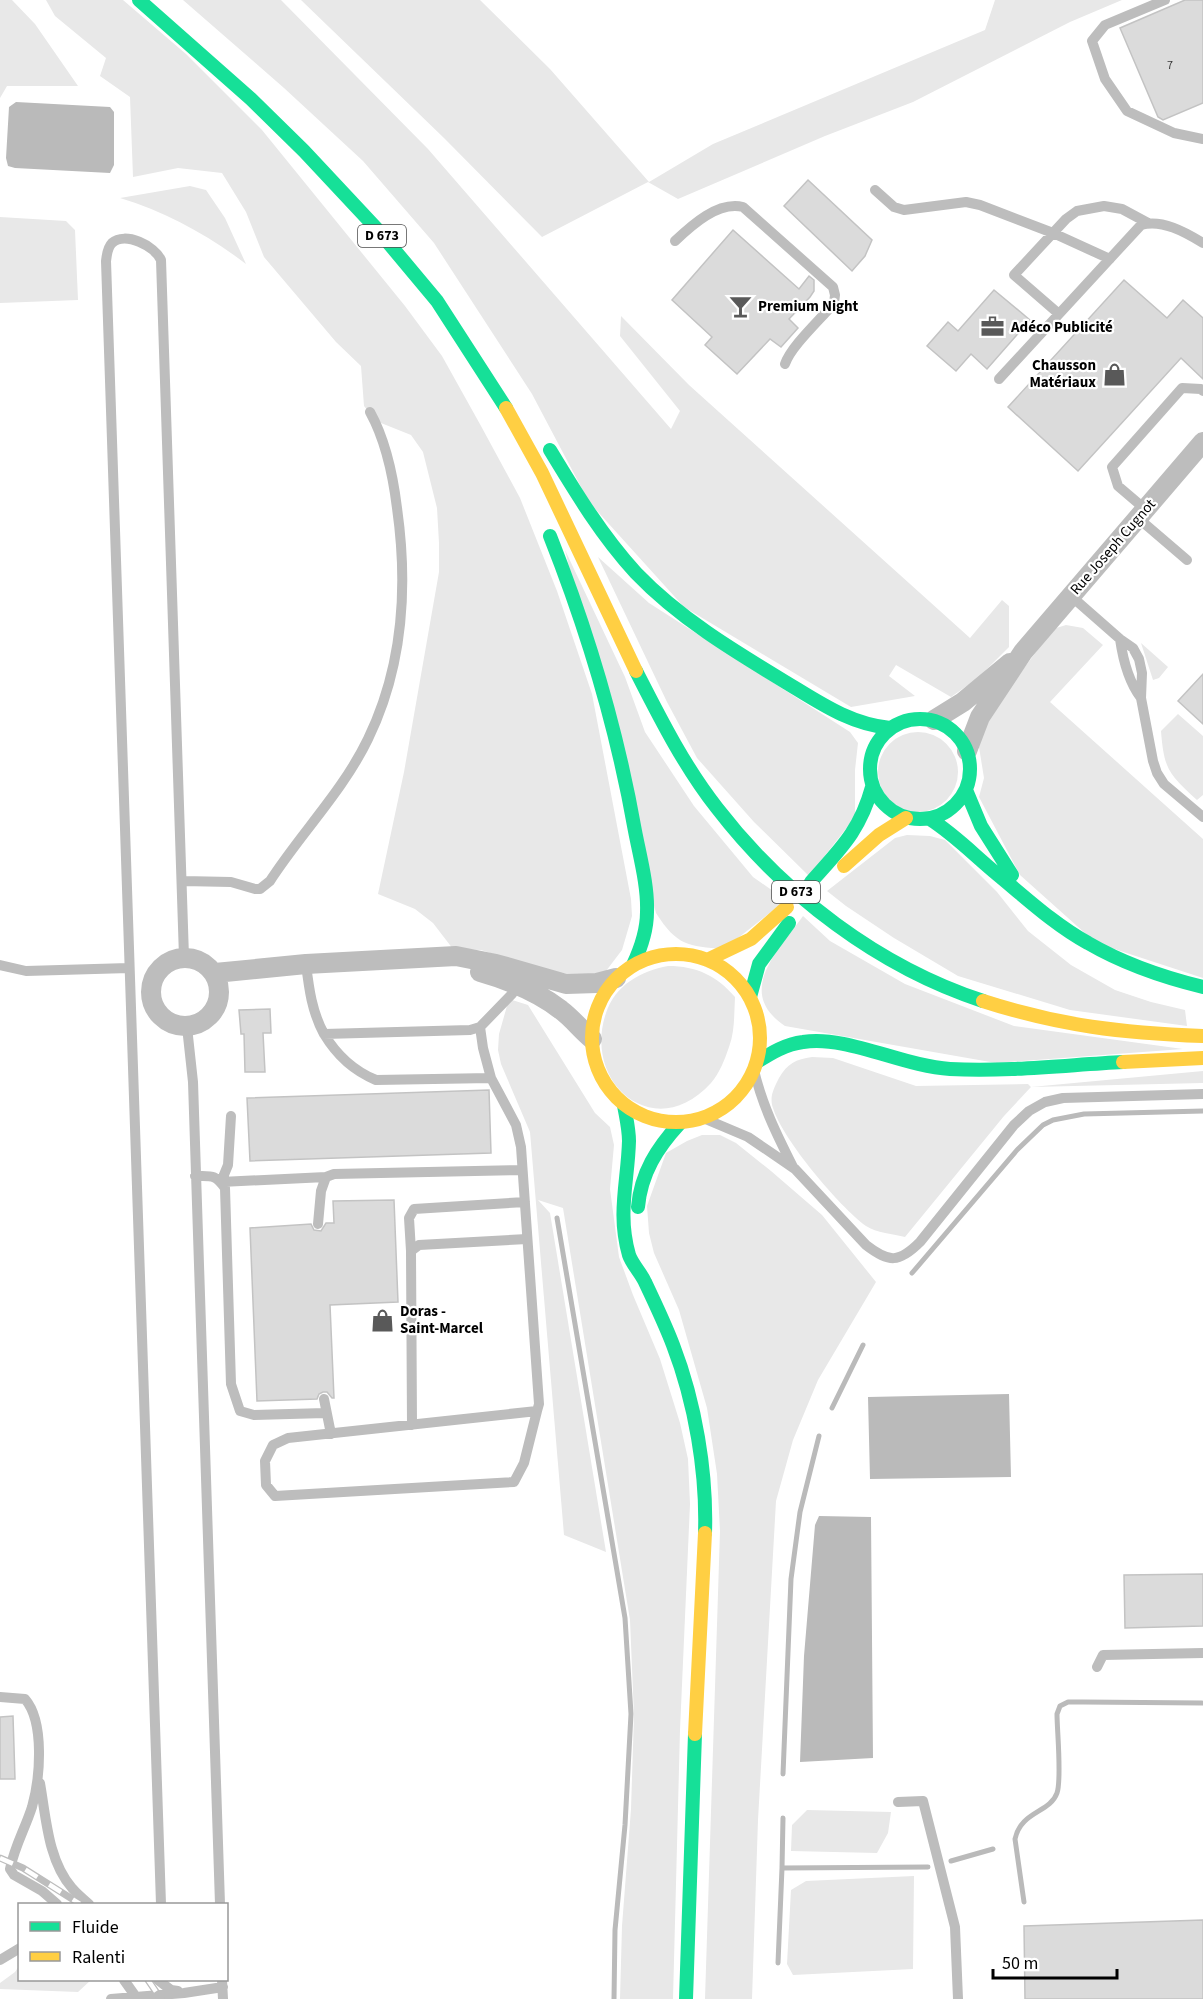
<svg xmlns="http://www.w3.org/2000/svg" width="1203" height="1999" viewBox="0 0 1203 1999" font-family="'Source Sans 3',sans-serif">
<rect width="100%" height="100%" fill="#fff"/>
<path fill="#e8e8e8" d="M 0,0 L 12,0 L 35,24 L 78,86 L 7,86 L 0,98 Z
M 46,0 L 123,0 L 186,54 L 262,130 L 405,306 L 442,356 L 481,426 L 520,498 L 557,591 L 592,694 L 631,899 L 632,916 L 622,950 L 606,971 L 586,976 L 550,972 L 481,950 L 453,949 L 433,923 L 415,909 L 378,894 L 404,772 L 439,572 L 439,543 L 437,508 L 423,452 L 411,435 L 376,421 L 364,406 L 361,366 L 336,342 L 264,257 L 246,212 L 222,173 L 178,168 L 133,177 L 130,97 L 100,76 L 106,58 L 55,16 Z
M 183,0 L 281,0 L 428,149 L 671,429 L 680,411 L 620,336 L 621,316 L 689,385 L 970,638 L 1002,600 L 1009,606 L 1009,647 L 978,678 L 951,697 L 896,665 L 889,676 L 915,696 L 851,707 L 684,607 L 589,502 L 532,394 L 434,243 L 363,161 L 284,88 Z
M 301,0 L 480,0 L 550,69 L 649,182 L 713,144 L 985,30 L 995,0 L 1122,0 L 1070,22 L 913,102 L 825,136 L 678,199 L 648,182 L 542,237 L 444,138 Z
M 190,186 L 206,190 L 225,218 L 246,264 C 208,235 166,212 120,198 Z
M 0,217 L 66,221 L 75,230 L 78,300 L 0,303 Z
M 565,550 L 625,677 L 645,732 L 694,806 L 753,877 L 786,900 L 724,949 C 688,946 677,946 656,913 Z
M 598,557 L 649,603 L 850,732 L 858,743 L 855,770 L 855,817 L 809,876 L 754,822 L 697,758 L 667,702 Z
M 1066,625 L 1083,628 L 1103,645 L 1050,702 L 1203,839 L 1203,978 L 1096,943 L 1020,875 L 979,797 L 984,778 L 979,747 L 988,717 L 1053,629 Z
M 1141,643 L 1168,667 L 1159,678 L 1153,680 Z
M 1178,714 L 1203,736 L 1203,795 L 1197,800 C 1169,774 1164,770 1161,731 Z
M878 772a40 40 0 1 1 80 0a40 40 0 1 1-80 0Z
M 907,835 L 930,836 L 945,840 L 997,892 L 1028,931 L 1071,965 L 1115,990 L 1151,1002 L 1185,1010 L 1187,1026 L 1070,1010 L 958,976 L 894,938 L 846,906 L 827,891 L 895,838 Z
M 803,916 L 830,941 L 905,984 L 1014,1026 L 1183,1049 L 996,1063 L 785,1026 C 734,992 779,950 803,916 Z
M 668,966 C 697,966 717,976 735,997 C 734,1014 735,1031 729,1047 C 725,1059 719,1074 711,1083 C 655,1145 582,1084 606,1013 C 615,985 641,971 668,966 Z
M 509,999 L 528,1005 L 595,1113 L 610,1127 L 614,1145 L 610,1189 L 619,1257 L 633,1295 L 660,1359 L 680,1423 L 688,1459 L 690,1504 L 680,1730 L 673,1999 L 620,1999 L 622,1926 L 631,1809 L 634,1716 L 630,1620 L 563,1208 L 538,1200 L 550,1213 L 606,1552 L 564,1535 L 530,1132 L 501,1064 L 498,1050 L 499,1034 Z
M 812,1057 L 833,1058 L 916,1086 L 1028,1084 L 1031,1087 L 1203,1071 L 1203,1083 L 1031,1087 L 1004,1116 L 905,1237 C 894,1234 876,1233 866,1226 C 839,1206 783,1140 773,1108 C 769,1097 774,1088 779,1078 C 787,1064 796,1059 812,1057 Z
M 702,1135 L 720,1135 L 736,1143 L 771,1171 L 822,1215 L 876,1282 L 818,1380 L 793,1440 L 776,1501 L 758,1820 L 752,1999 L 705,1999 L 720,1531 L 717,1474 L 707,1408 L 679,1310 L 654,1253 L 649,1233 L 647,1206 L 666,1153 L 687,1141 Z
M 807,1810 L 891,1812 L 888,1833 L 877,1853 L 791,1851 L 792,1825 Z
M 914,1876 L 913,1969 L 793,1975 L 787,1964 L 791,1890 L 806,1881 Z
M 19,1966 L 20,1980 L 91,1980 L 78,1992 L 0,1989 L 0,1983 L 15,1972 Z"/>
<path fill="#bababa" d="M 16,102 L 110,107 L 114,112 L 114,165 L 110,173 L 15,168 L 8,166 L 6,158 L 9,107 Z
M 1009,1394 L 1011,1477 L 870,1479 L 868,1397 Z
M 819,1516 L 871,1517 L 873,1758 L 800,1762 L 804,1656 L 815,1525 Z"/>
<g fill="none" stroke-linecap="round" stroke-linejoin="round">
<path stroke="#bababa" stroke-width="5" d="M 557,1218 L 625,1618 L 631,1714 L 625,1825 L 615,1930 L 614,1999
M 912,1273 L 1017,1150 L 1043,1125 L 1053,1120 L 1084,1114 L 1203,1111
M 832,1408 L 863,1345
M 783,1774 L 791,1579 L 800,1512 L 819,1436
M 951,1861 L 993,1849
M 782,1868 L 783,1818
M 1024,1902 L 1015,1839 C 1021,1811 1050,1813 1057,1793 C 1062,1779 1057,1731 1057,1714 L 1060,1706 L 1068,1702 L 1083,1702 L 1202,1703
M 778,1963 L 782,1868 L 928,1867"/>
</g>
<path fill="#dbdbdb" stroke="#c3c3c3" stroke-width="1.5" d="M 1185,0 L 1203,0 L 1203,103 L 1163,120 L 1158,117 L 1120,28 Z
M 808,180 L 872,240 L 865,256 L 852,271 L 784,206 Z
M 733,230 L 799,289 L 809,276 L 814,280 L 814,291 L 810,297 L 789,319 L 798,328 L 781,347 L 770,339 L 737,374 L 705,345 L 712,337 L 672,300 Z
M 1124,280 L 1167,318 L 1183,300 L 1203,318 L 1203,379 L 1181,358 L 1078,471 L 1008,407 Z
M 994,290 L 1030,320 L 987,369 L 971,354 L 956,371 L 927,346 L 948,322 L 958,331 Z
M 1203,674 L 1203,724 L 1178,701 Z
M 270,1009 L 271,1033 L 263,1033 L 265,1072 L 245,1072 L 244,1034 L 241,1034 L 239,1010 Z
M 489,1090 L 491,1153 L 250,1161 L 247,1098 Z
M 394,1200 L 398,1302 L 330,1305 L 334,1398 L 332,1398 L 327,1392 L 323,1392 L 319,1394 L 317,1399 L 257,1401 L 250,1228 L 311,1224 L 314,1230 L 321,1231 L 326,1223 L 334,1223 L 333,1201 Z
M 1203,1574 L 1203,1626 L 1125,1628 L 1124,1575 Z
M 13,1716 L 15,1779 L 0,1779 L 0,1717 Z
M 1203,1920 L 1203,1999 L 1025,1999 L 1024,1926 Z"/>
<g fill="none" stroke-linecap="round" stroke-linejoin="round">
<path stroke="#bdbdbd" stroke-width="10" d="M 1165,0 L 1105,25 L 1092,41 L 1105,79 L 1127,111 L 1174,133 L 1203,139
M 875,190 L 894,207 L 904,210 L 966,202 L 980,205 L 1053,233 L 1110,259
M 675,241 C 692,225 718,201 743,207 L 833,287 L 835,295 L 834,303 C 821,319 791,346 785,364
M 1059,314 L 1014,275 L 1066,219 L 1077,211 L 1104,206 L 1122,209 L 1148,223
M 999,379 L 1141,225 C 1162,219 1185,232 1203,243
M 1145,509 L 1118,486 L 1112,467 L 1182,388 L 1201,389 L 1203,391
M 1138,518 L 1187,560
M 1071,596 L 1120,639 L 1133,648 L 1139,659 L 1142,673 L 1141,698 L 1153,761 L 1157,773 L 1164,784 L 1203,817
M 1120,639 C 1123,660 1128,681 1141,698
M 183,881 L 231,882 L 255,889 L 260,889 L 270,881 C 301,833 343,791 368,739 C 403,667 408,586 397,508 C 393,475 386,441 370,412
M 306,964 C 309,989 312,1012 324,1034 L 470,1030 L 480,1027 L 512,994 L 517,985
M 0,965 L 26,971 L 129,968
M 187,1027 L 193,1082 L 220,1904
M 324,1034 C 336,1054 354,1071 376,1080 L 491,1078 L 483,1048 L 480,1027
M 754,1070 C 762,1105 777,1135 793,1167
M 491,1078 L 516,1125 L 521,1147 L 539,1404 L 537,1411 L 524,1463 L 514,1482 L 275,1496 L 266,1485 L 265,1461 L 273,1445 L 288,1438 L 537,1411
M 703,1118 L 748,1137 L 795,1169 L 866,1245 C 889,1263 899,1263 920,1242 L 1014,1125 L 1029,1111 L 1045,1102 L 1063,1098 L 1203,1094
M 195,1176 C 212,1176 215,1174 225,1188 L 231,1384 L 240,1411 L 254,1415 L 325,1413
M 221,1182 L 326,1177
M 221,1182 L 228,1165 L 231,1116
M 318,1224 L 321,1191 L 326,1177 L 334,1174 L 522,1170
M 411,1251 L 409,1218 L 414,1209 L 525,1202
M 324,1399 L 331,1434
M 412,1425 L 411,1251 L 419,1245 L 527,1239
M 1097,1667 L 1103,1655 L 1203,1653
M 0,1697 L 25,1699 C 45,1722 40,1779 32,1807 C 25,1829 15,1845 10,1869 L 14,1875 L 42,1891 L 57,1904
M 40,1783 C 46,1817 48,1861 72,1888 C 77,1894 83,1899 89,1904
M 898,1802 L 923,1801 L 955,1927 L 958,1999
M 161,1904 L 106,261 C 107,255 107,248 112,243 C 125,231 155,246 161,260 L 184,957
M 0,1960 L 20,1948
M 124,1980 L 136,1997
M 158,1980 L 171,1990 L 178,1991
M 222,1980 L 223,1999
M 111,1999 L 184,1993 L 223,1987"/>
<path stroke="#bdbdbd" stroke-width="20" d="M 934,720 L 963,702 L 1010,663
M 967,751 L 980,717 L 1023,652 L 1203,442
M151 992a34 34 0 1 1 68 0a34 34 0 1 1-68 0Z
M 480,972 C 508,980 538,992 561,1010 C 572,1018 581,1030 592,1039
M 215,973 L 306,964 L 456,956 L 496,964 L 566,984 L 597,983 L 616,978"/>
<path stroke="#16e098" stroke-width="14" d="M 139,0 L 251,99 L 304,151 L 376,228 L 437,301 L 506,408
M 550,450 C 576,493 602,536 636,573 C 679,618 734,651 787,683 C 820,703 850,724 890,728
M 550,536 C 588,632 617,729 635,831 C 640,857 648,886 647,912 C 647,931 641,948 633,965
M 636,671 C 660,718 684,766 717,808 C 784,895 879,967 983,1001
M870 769a50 50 0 1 1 100 0a50 50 0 1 1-100 0Z
M 966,790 L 981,826 L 1012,875
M 930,819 C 955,835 974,855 997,874 C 1026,898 1055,925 1088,943 C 1124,964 1162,977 1203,987
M 811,882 C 840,849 860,831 872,787
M 750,997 L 759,964 L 789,923
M 757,1062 C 771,1053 786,1044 803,1042 C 847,1035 902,1066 950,1069 C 1007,1072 1066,1065 1123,1062
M 624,1105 C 626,1117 629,1129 629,1141 C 628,1181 617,1214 629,1255 C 632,1264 641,1273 645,1282 C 655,1303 665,1324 673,1345 C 695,1402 707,1472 705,1533
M 638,1207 C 641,1173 657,1148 680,1123
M 686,1999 L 695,1734"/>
<path stroke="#ffcf43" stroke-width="14" d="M 506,408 L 542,473 L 636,671
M 844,866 L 879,835 L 906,818
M592 1038a84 84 0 1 1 168 0a84 84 0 1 1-168 0Z
M 707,960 L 751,939 L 787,907
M 983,1001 C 1060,1026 1123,1033 1203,1036
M 1123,1062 L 1203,1058
M 695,1734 L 705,1533"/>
<defs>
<path id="rail" d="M 0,1858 L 23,1868 L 80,1904
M 148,1980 L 161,1999"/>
</defs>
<use href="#rail" stroke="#bdbdbd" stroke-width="7"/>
<use href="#rail" stroke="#fff" stroke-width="4.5" stroke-dasharray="14" stroke-linecap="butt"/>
</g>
<defs>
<symbol id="bar-bare" viewBox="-9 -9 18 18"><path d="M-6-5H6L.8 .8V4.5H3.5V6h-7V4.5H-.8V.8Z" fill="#595959" stroke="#fff" stroke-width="2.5" paint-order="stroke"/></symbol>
<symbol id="office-bare" viewBox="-9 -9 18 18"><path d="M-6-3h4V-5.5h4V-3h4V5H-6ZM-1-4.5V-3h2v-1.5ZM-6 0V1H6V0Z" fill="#595959" stroke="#fff" stroke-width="2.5" paint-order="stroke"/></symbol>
<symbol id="shop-bare" viewBox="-9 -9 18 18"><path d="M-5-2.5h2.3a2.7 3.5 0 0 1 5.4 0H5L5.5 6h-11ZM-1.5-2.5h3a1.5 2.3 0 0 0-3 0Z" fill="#595959" stroke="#fff" stroke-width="2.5" paint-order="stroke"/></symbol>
</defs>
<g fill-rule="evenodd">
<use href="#bar-bare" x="724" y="290" width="33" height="33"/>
<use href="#office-bare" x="976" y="310" width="33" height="33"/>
<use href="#shop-bare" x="1098" y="358" width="33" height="33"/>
<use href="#shop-bare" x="366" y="1304" width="33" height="33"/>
</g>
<g text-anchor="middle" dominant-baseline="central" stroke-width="4.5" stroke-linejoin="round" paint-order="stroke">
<g font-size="12" fill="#373737">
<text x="1170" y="65">7</text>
</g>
<g fill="#fff" stroke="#4c4c4c" stroke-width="1.5">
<rect x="358" y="225" width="48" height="22" rx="4.5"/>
<rect x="772" y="881" width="48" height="22" rx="4.5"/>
</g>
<g font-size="14" font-weight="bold" fill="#000">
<text x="382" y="236">D 673</text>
<text x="796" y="892">D 673</text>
</g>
<g font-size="15" font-weight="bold" fill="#000" stroke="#fff" text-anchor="start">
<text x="758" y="306">Premium Night</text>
<text x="1011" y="327">Adéco Publicité</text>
<text x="1096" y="365" text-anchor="end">Chausson<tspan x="1096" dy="17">Matériaux</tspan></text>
<text x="400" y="1311">Doras -<tspan x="400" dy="17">Saint-Marcel</tspan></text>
</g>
<g font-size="15" fill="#000" stroke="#fff">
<text transform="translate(1113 547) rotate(-49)">Rue Joseph Cugnot</text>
</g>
</g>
<rect x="18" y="1903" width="210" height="78" fill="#ffffff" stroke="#999999" stroke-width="1.5"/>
<rect x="30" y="1922" width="30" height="9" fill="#16e098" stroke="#999999" stroke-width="1.5"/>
<text x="72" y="1933" font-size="18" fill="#000000">Fluide</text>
<rect x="30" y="1952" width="30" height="9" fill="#ffcf43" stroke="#999999" stroke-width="1.5"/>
<text x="72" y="1963" font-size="18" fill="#000000">Ralenti</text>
<path d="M993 1969v9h124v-9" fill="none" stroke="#000000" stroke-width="3"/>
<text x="1002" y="1969" font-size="18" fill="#000000" stroke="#ffffff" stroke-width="4.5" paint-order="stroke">50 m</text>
</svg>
